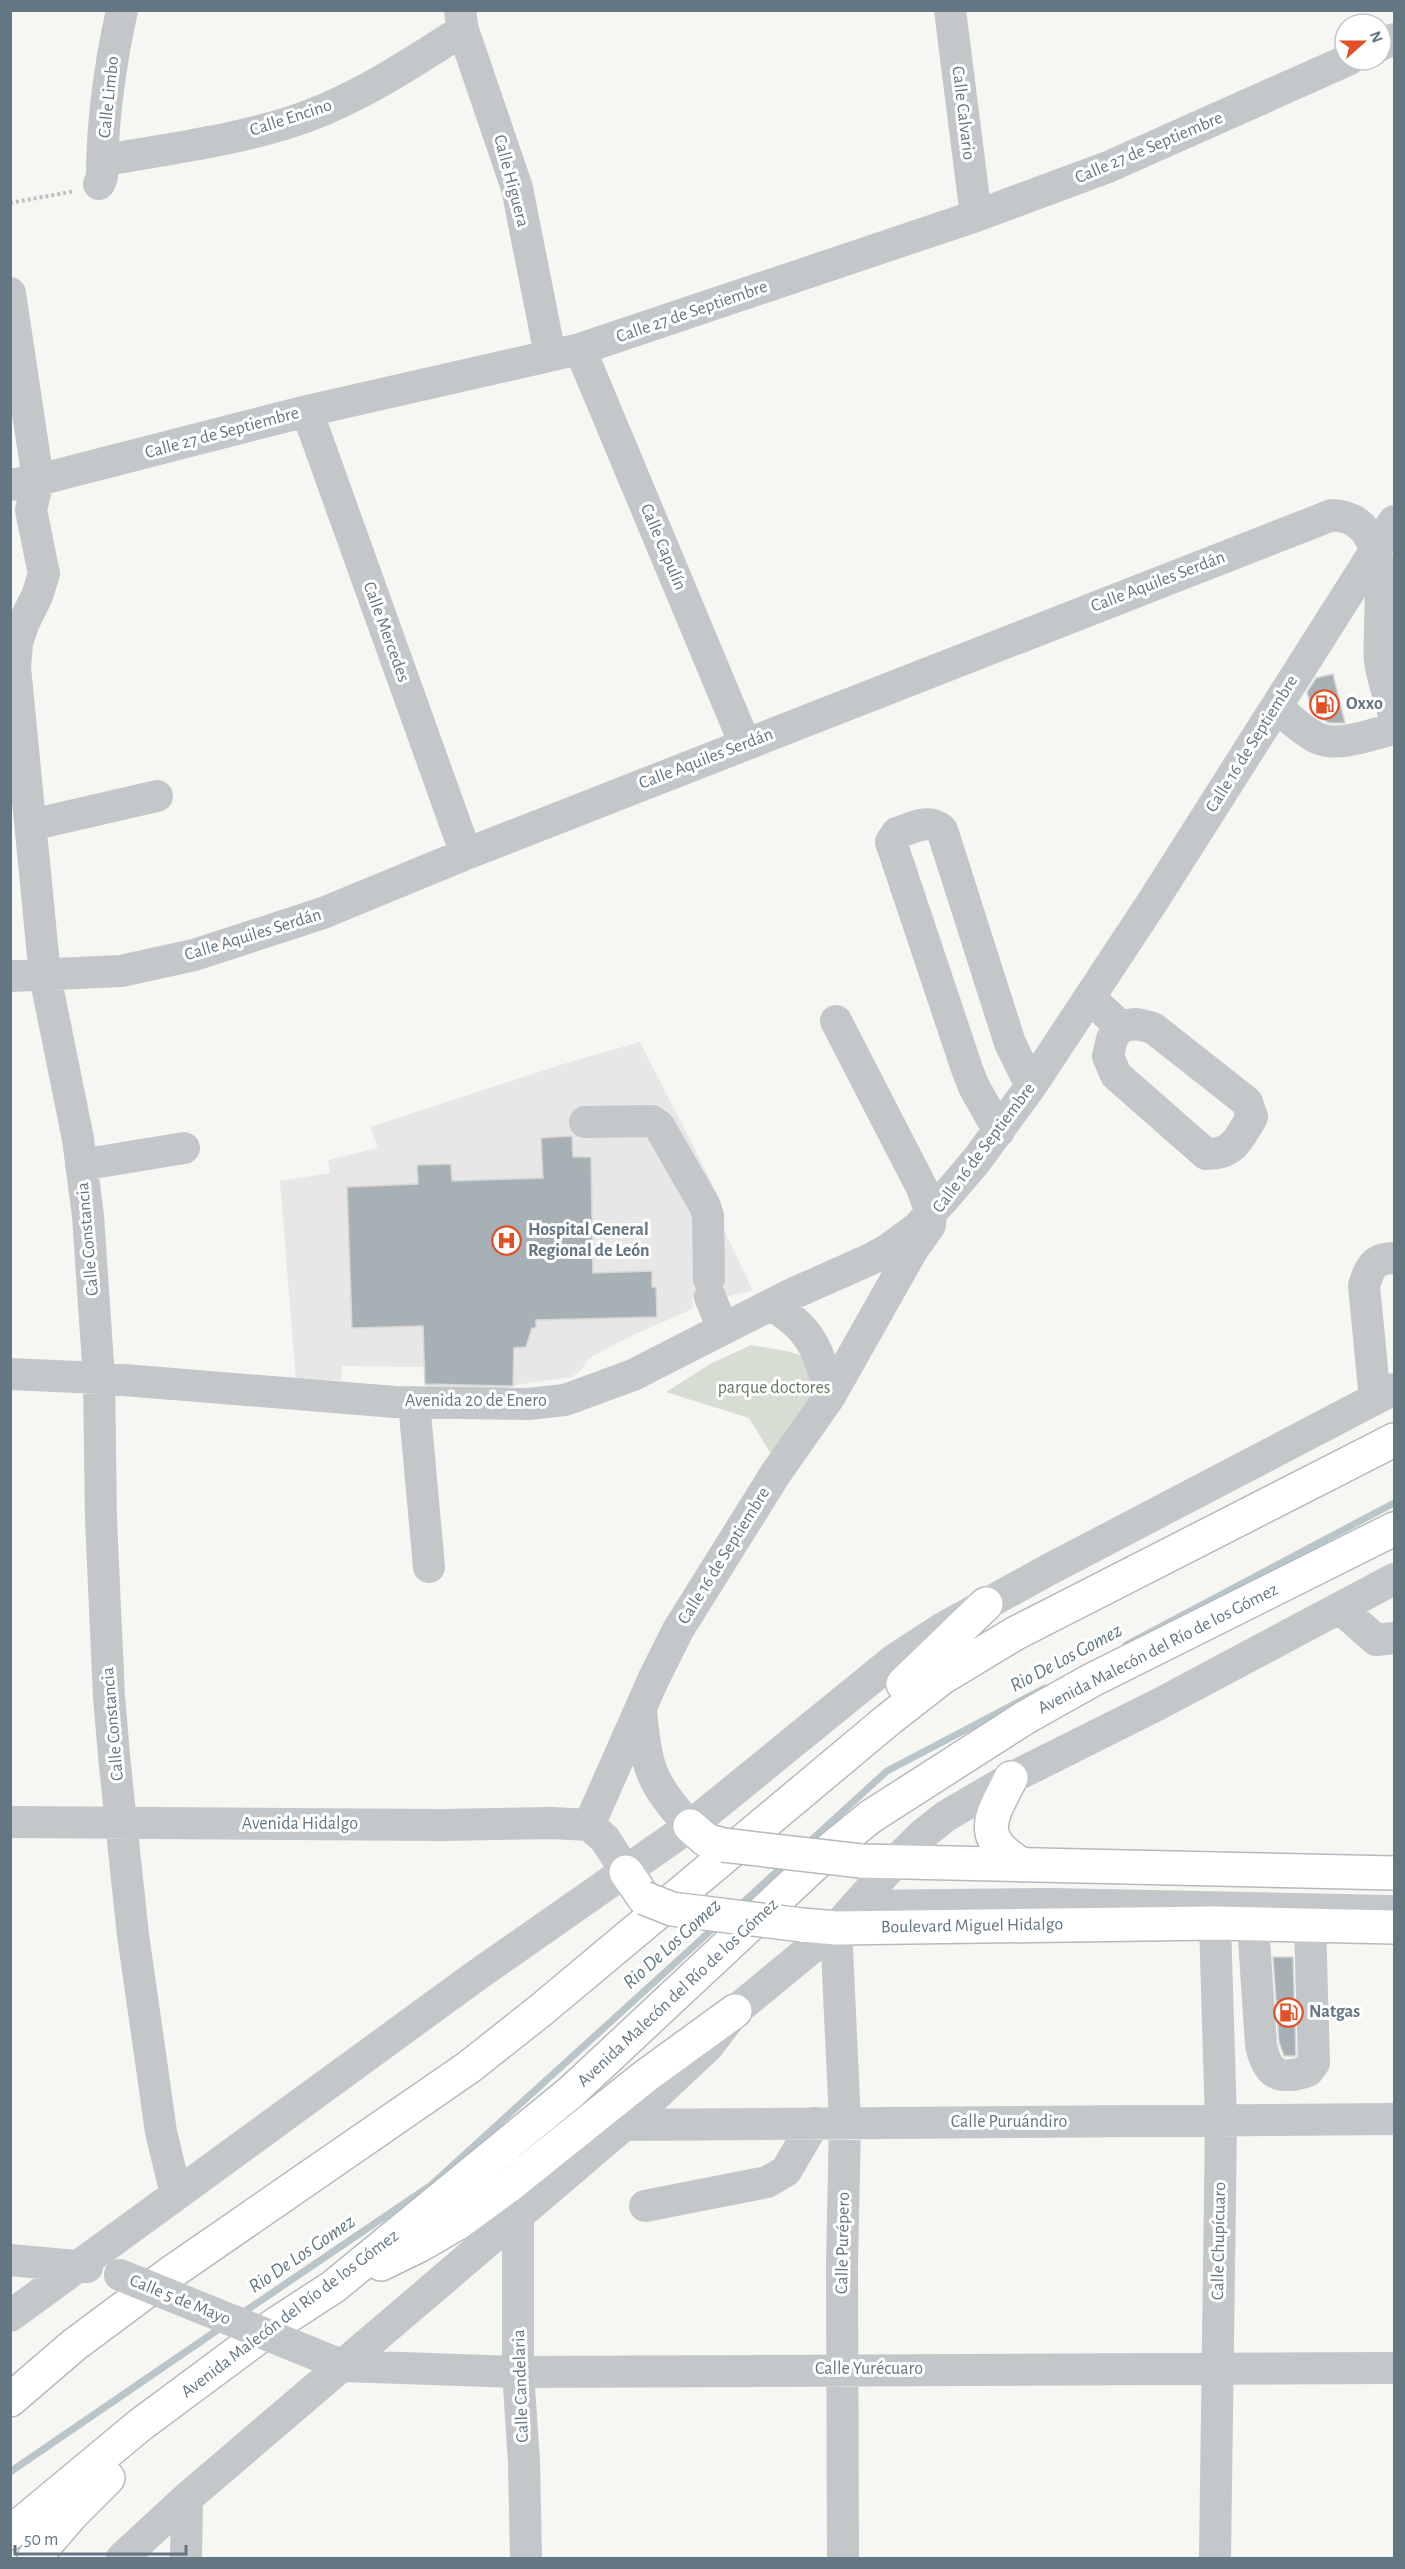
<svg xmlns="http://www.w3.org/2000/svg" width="1405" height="2569" viewBox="0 0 1405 2569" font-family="'Alegreya Sans',sans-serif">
<rect width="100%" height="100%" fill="#f6f6f2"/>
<path fill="#e6e7e6" d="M 640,1042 L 713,1185 L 705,1190 L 753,1291 L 723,1297 L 692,1298 L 693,1309 L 635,1334 L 589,1358 L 582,1369 L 572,1377 L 515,1385 L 484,1397 L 426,1394 L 424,1367 L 342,1366 L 341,1380 L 296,1380 L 280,1181 L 330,1173 L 328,1160 L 378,1148 L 370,1127 L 560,1065 Z"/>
<path fill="#d7ddd3" d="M 751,1345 L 787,1351 L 805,1357 L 815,1391 C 801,1414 785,1433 773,1457 L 749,1418 L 666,1392 L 710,1364 Z"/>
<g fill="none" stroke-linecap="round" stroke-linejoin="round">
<path stroke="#bac5c9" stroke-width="7" d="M 1126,1645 L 1394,1503
M 808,1843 L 887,1771 L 1045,1688
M 739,1906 L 786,1863
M 241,2314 L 430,2186 L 717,1925
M 10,2472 L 222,2327"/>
</g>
<path fill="#a7b0b5" stroke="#d7d7d5" stroke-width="1.5" d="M 1333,674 L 1345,723 L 1329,723 L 1313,714 L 1307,692 L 1316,678 Z
M 572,1136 L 573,1157 L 591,1157 L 593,1273 L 652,1271 L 652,1287 L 656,1287 L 657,1317 L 536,1320 L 536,1328 L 532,1328 L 526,1347 L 514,1348 L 513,1386 L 425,1384 L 423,1326 L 352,1328 L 347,1187 L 418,1184 L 417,1165 L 451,1164 L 452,1181 L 543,1178 L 541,1138 Z
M 1273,1957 L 1293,1957 L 1296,2056 L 1284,2056 L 1279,2042 Z"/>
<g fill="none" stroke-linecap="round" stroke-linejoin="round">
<defs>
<path id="major" d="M 903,1684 L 986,1604
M 1011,1778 C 991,1818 975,1836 1022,1865
M 690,1826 L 706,1840 L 723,1845
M 861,1861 L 1394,1873
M 626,1872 L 644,1898
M 802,1925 L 836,1928 L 1215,1923 L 1394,1927
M 381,2264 L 420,2245 L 458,2223 L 507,2187 L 643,2078 L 735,2011
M 10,2400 L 74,2345 L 172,2272 L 469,2067 L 541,2010 L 889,1719 L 943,1677 L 1016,1633 L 1394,1440
M 10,2533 L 140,2425 L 276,2324 L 333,2287 L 571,2092 L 832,1848 L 870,1817 L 1026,1717 L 1092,1680 L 1394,1529
M 34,2558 L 73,2513 L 108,2478"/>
</defs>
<use href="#major" stroke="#b6babe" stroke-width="36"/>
<path stroke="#bdbfc1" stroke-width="4" stroke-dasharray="3 3" stroke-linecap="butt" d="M 10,203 L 75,191"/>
<path stroke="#c3c7ca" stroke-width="32" d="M 950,10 L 976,216
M 460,11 L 463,30 L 517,188 L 550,355
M 1381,45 L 1394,39
M 102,161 C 170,148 243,140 308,116 C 364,95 413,62 463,30
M 99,184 L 102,177 C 102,121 110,65 122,10
M 10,293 L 38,480 L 31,510 L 44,574 L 37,596 L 24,622 L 17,643 L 15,667 L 45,976 L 78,1139 L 88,1216 L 99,1378 L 101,1519 L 109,1697 L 115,1766 L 133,1935 L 151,2061 L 161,2132 L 176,2194
M 580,349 L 745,744
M 307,411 L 466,854
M 10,485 L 38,480 L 307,411 L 580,349 L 976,216 L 1108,167 L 1348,60
M 1276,707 C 1289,717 1302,731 1317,738 C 1339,748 1372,734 1394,729
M 31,825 L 157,796
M 10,976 L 121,971 L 194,955 L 323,913 L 466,854 L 1332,515 C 1399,518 1376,619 1380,661 C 1382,679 1390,698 1394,715
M 1090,998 L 1120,1026 L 1137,1024 L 1153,1028 L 1247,1102 L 1252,1117 C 1239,1138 1234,1155 1206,1154 L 1116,1075 L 1108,1056 L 1112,1039 L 1120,1026
M 585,1122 L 652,1121 L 659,1126 L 705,1206 L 708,1216 L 709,1279
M 999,1131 L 974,1087 L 967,1069 L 891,842 L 897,833 C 912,828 928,818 942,830 L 1010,1043 L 1031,1086
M 81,1165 L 184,1148
M 710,1297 L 723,1329
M 771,1305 C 812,1328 820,1353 830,1396
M 10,1374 L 99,1378 L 395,1402 L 528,1404 L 565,1400 L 633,1375 L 792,1294 L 871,1259 L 890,1248 L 916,1229 L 941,1202 L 976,1161 L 1031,1086 L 1153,901 L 1394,521
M 1375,1399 L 1364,1286 C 1369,1268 1374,1258 1394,1258
M 414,1402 L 429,1567
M 1340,1608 L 1376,1640 L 1394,1638
M 641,1709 C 645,1765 651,1785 690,1826
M 10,1822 L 442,1825 L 552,1823 L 589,1825
M 589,1825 L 654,1678 L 678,1630 L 776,1473 L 830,1396 L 913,1249 L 930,1225 L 931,1213 L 922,1188 L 836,1021
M 589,1825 L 605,1839 L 626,1872
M 856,1906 L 1052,1904 L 1389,1911
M 1215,1923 L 1221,2122 L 1215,2558
M 1253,1924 L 1261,2045 C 1267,2074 1278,2081 1308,2071 L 1314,2063 L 1310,1924
M 836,1928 L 845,2122 L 842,2264 L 843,2558
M 624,2125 L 1394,2119
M 645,2206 L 767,2182 L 786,2171 L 814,2123
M 518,2214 L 518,2372 L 524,2462 L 526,2558
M 10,2260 L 87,2267
M 10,2316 L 473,1978 L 690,1826 L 894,1660 L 943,1628 L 1048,1570 L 1394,1389
M 335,2362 L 343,2366 L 518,2372 L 1394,2368
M 122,2558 L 187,2498 L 624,2125 L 708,2046 L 735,2011 L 836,1928 L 894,1863 L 922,1835 L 946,1816 L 1011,1778 L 1161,1703 L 1394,1579
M 186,2558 L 187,2498"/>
<use href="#major" stroke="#fff" stroke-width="33"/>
<defs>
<path id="major-bridge" d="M 723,1845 L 861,1861
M 644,1898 L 672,1909 L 802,1925"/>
</defs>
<use href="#major-bridge" stroke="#b6babe" stroke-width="36" stroke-linecap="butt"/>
<path stroke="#c3c7ca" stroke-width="32" d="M 120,2275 L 329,2360"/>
<use href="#major-bridge" stroke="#fff" stroke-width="33"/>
</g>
<defs>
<symbol id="fuel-ring" viewBox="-11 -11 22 22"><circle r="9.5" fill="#fff" stroke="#e25026" stroke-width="1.5"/><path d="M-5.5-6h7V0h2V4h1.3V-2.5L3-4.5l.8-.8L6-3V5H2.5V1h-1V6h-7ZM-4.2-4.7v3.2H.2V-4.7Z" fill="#e25026"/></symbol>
<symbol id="hospital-ring" viewBox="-11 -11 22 22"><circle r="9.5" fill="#fff" stroke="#e25026" stroke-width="1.5"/><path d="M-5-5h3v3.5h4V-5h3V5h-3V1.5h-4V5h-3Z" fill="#e25026"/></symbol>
</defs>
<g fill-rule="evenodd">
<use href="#fuel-ring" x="1308" y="688" width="33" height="33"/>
<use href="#hospital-ring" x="490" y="1224" width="33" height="33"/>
<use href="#fuel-ring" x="1272" y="1996" width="33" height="33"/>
</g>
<g text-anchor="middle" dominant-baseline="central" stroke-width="6" stroke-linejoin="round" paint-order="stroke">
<g font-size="18" fill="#657683" stroke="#fff">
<text transform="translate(109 97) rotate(-84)">Calle Limbo</text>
<text transform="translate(963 113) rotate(83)">Calle Calvario</text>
<text transform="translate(291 118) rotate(-18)">Calle Encino</text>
<text transform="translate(1149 148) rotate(-23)">Calle 27 de Septiembre</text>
<text transform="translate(511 181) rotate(75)">Calle Higuera</text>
<text transform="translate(692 312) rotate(-19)">Calle 27 de Septiembre</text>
<text transform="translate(222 433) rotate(-15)">Calle 27 de Septiembre</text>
<text transform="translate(663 547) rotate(67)">Calle Capulín</text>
<text transform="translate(1158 582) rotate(-21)">Calle Aquiles Serdán</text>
<text transform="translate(386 632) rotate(70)">Calle Mercedes</text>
<text transform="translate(1252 744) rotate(-58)">Calle 16 de Septiembre</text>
<text transform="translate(706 759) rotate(-21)">Calle Aquiles Serdán</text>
<text transform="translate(253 935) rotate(-17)">Calle Aquiles Serdán</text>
<text transform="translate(984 1148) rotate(-53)">Calle 16 de Septiembre</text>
<text transform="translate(88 1239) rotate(-95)">Calle Constancia</text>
<text x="476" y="1401">Avenida 20 de Enero</text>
<text transform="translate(724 1556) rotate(-58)">Calle 16 de Septiembre</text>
<text transform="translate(1158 1649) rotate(-27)">Avenida Malecón del Río de los Gómez</text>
<text transform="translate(113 1724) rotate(-95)">Calle Constancia</text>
<text x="300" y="1824">Avenida Hidalgo</text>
<text transform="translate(972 1926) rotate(-1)">Boulevard Miguel Hidalgo</text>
<text transform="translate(678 1993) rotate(-43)">Avenida Malecón del Río de los Gómez</text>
<text x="1009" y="2122">Calle Puruándiro</text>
<text transform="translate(1219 2241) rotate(-89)">Calle Chupícuaro</text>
<text transform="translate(843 2243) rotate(-89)">Calle Purépero</text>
<text transform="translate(180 2300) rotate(22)">Calle 5 de Mayo</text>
<text transform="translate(290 2314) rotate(-37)">Avenida Malecón del Río de los Gómez</text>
<text x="869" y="2369">Calle Yurécuaro</text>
<text transform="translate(521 2386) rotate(-92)">Calle Candelaria</text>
</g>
<g font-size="18" font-weight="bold" fill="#657683" stroke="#fff" text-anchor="start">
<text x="1346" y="704">Oxxo</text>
<text x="528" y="1230">Hospital General<tspan x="528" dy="21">Regional de León</tspan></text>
<text x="1309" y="2012">Natgas</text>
</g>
<g font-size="18" fill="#687a64" stroke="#fff">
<text x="774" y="1388">parque doctores</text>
</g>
<g font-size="20" font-style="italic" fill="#60777f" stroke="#fff">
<text transform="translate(1066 1658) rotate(-28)">Rio De Los Gomez</text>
<text transform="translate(672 1944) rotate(-42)">Rio De Los Gomez</text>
<text transform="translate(302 2254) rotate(-34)">Rio De Los Gomez</text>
</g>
</g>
<rect width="1405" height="2569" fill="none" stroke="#657683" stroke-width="24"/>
<g transform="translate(1363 42) rotate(69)"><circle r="28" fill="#ffffff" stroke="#c1c8cd" stroke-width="1.5"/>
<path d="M0-4.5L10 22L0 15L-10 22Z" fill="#e25026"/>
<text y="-9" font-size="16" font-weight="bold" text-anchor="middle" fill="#657683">N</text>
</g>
<path d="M15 2545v9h171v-9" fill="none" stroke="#657683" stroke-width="3"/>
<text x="24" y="2545" font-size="18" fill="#657683" stroke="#ffffff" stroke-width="4.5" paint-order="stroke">50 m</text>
</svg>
